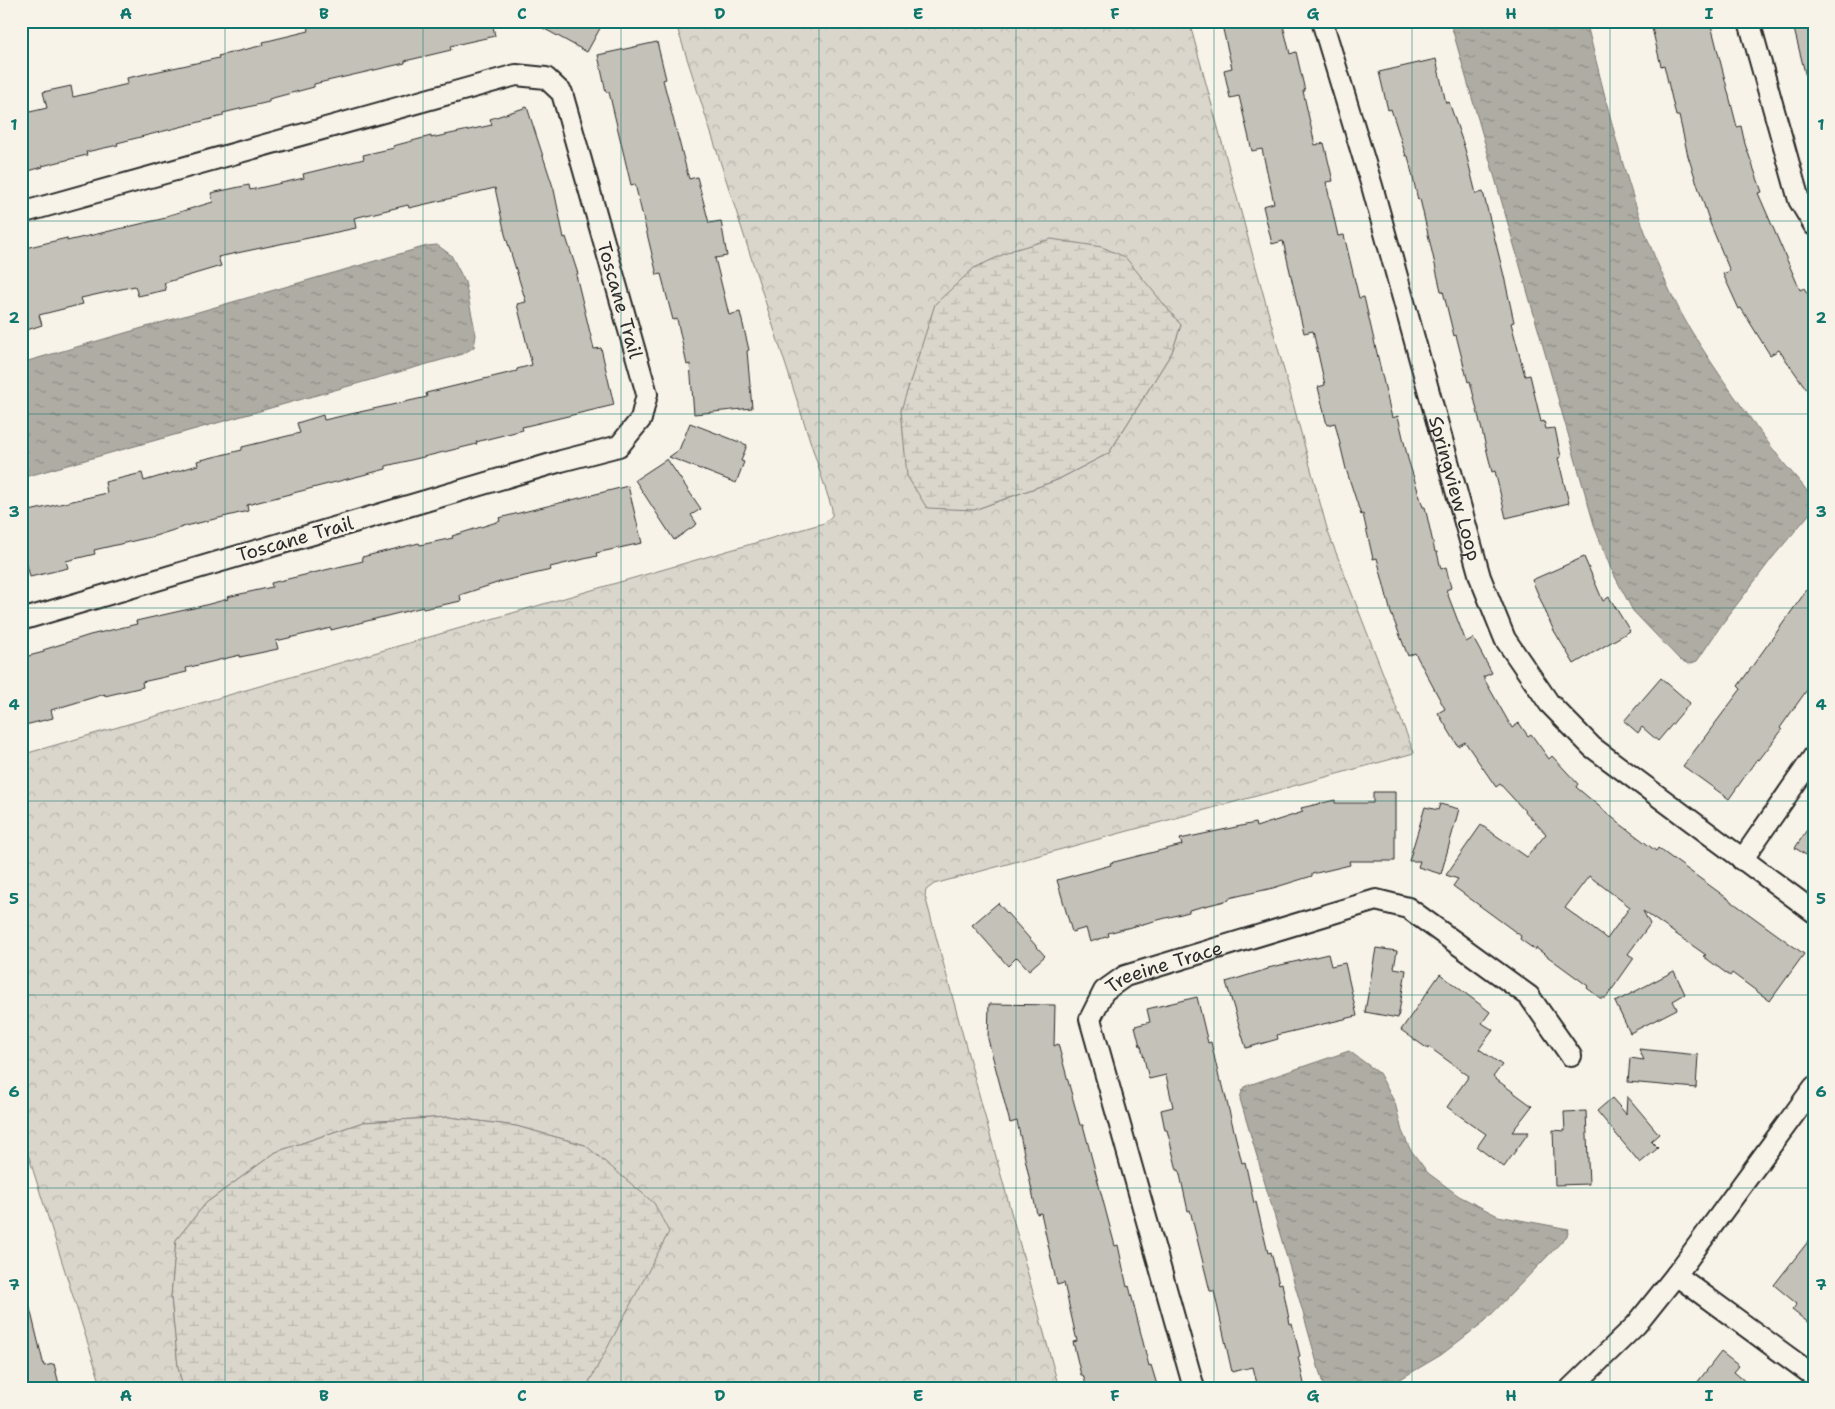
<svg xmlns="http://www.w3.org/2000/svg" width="1835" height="1409" viewBox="0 0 1835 1409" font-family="'Shantell Sans',sans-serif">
<defs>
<pattern id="forest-crowns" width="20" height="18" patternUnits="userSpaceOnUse" patternTransform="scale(1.25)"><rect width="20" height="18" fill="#dad6cc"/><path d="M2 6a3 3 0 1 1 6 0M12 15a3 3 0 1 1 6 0" fill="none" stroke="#bbb8af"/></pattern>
<pattern id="wetland-marsh" width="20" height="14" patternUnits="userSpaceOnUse" patternTransform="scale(1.25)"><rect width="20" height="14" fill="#dad6cc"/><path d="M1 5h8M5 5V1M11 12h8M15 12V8" fill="none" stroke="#bbb8af"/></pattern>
<pattern id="water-ripples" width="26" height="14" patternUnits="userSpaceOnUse" patternTransform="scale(1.25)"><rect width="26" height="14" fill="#afaca4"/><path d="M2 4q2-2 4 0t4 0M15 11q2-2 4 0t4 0" fill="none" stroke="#8f8c86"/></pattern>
</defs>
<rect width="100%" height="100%" fill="#f7f3e8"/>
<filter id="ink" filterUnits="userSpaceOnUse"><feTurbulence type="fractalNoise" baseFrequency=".02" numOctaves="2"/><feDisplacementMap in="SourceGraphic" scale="10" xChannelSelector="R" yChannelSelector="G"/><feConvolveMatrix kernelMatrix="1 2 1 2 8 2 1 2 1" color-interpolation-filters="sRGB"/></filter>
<g filter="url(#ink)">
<path fill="url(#forest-crowns)" stroke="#82807c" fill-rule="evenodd" d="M 675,21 L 1189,21 L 1328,532 L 1414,753 L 934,884 L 926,890 L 925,896 L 1059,1388 L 586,1388 L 589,1384 L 585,1145 L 516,1126 L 449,1117 L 363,1122 L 276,1152 L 206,1203 L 176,1240 L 171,1297 L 178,1366 L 183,1388 L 102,1388 L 21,1132 L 21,755 L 824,523 L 832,516 L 832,509 ZM 1181,325 L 1172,352 L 1109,453 L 1057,480 L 974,510 Z"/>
<path fill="url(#wetland-marsh)" stroke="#82807c" d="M 1051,239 L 1102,247 L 1125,257 L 1181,325 L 1172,352 L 1109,453 L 1057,480 L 974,510 L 927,508 L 907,476 L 901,410 L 935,304 L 974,268 L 1013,250 Z
M 449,1117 L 516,1126 L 585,1145 L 654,1203 L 669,1232 L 586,1388 L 183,1388 L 178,1367 L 171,1297 L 176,1240 L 206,1203 L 276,1152 L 363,1122 Z"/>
<path fill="url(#water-ripples)" stroke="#7a7874" d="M 1450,21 L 1586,21 C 1613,126 1635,235 1690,329 C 1717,373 1748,416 1779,457 C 1790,472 1805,485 1814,502 L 1812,511 L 1773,557 L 1722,624 L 1697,661 L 1689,664 L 1680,660 L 1633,611 L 1611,569 L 1595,528 Z
M 437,245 L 451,255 L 465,282 L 476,335 L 474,347 L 463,354 L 21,478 L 21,363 L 427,246 Z
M 1349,1051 L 1379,1073 L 1395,1103 L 1402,1131 L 1410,1149 L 1428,1173 L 1459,1196 L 1498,1216 L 1569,1229 L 1567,1236 L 1485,1321 L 1441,1355 L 1385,1388 L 1324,1388 L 1300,1302 L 1240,1099 L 1242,1091 L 1246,1086 Z"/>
<path fill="#c4c1b9" stroke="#2b2b2b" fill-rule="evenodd" d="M 326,21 L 492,21 L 495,36 L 450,46 L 451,50 L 405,61 L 405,63 L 314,84 L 314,87 L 269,99 L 269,102 L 223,113 L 223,116 L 117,143 L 118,145 L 86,152 L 87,155 L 42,166 L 43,167 L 21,173 L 21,114 L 47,108 L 43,92 L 71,86 L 73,97 L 128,84 L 127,78 L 219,58 L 218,56 L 264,45 L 263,42 L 309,31 L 308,26 Z
M 530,21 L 604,21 L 587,52 Z
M 1221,21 L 1282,21 L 1290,54 L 1296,52 L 1305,91 L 1303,91 L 1315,145 L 1324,143 L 1333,181 L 1326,182 L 1338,236 L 1344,235 L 1359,298 L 1364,297 L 1392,418 L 1398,416 L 1408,459 L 1423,507 L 1425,507 L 1435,552 L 1437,552 L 1441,569 L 1446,567 L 1451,588 L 1446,590 L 1466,642 L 1473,638 L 1492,673 L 1483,677 L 1512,728 L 1519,723 L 1528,736 L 1531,734 L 1549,759 L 1552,756 L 1578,784 L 1576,787 L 1619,823 L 1656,851 L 1658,848 L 1804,954 L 1770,1001 L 1732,973 L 1730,976 L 1703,956 L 1706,955 L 1643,911 L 1650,924 L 1628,954 L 1634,958 L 1606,998 L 1600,998 L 1587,988 L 1588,986 L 1536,948 L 1535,950 L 1520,939 L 1521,936 L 1453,886 L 1458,879 L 1446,875 L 1481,825 L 1527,857 L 1546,834 L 1500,784 L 1496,787 L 1465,742 L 1458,746 L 1438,713 L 1445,709 L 1415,653 L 1408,656 L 1391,613 L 1377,558 L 1373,559 L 1363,514 L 1361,515 L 1346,469 L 1335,423 L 1327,425 L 1318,387 L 1325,385 L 1313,331 L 1304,333 L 1283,241 L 1272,244 L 1263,206 L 1274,203 L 1262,149 L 1252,151 L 1239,96 L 1230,98 L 1224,70 L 1232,68 ZM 1589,876 L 1630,907 L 1607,939 L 1565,908 Z
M 1680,21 L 1710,21 L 1737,127 L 1741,126 L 1745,144 L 1762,192 L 1758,193 L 1800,290 L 1804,288 L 1814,304 L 1814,400 L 1779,350 L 1770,355 L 1741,308 L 1739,309 L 1723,274 L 1730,271 L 1710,223 L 1688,156 L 1679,116 L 1676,116 L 1664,65 L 1661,66 L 1652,28 Z
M 1792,21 L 1814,21 L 1814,84 L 1808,85 Z
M 657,42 L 666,79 L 663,80 L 689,179 L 697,177 L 709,223 L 721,221 L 727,256 L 715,258 L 729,315 L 740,312 L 749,350 L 747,351 L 752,408 L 694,414 L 690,364 L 687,365 L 677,319 L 673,320 L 661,274 L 657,275 L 635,184 L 631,185 L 609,92 L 606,92 L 598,55 Z
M 1436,59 L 1446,103 L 1449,102 L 1465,149 L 1476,194 L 1483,192 L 1504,276 L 1514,322 L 1511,323 L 1525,376 L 1530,375 L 1541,422 L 1544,421 L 1546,429 L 1555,428 L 1561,457 L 1558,458 L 1569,503 L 1506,518 L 1495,471 L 1492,472 L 1470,381 L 1468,382 L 1456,335 L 1454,336 L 1443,291 L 1441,291 L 1420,199 L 1418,200 L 1408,156 L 1406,156 L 1391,109 L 1388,110 L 1379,72 Z
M 527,107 L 554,190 L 564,238 L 566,237 L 578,274 L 576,275 L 594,349 L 601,348 L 614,405 L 522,427 L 523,430 L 476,442 L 477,444 L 386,466 L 386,469 L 247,505 L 248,511 L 186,526 L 155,536 L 94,550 L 95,554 L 66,561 L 68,568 L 30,577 L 21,538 L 21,513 L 107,493 L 105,482 L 142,473 L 144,481 L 198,465 L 197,461 L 242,450 L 242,447 L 300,433 L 297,423 L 323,415 L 324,420 L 427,397 L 426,393 L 517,371 L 517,369 L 532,365 L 517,304 L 526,302 L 505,234 L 495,188 L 409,208 L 408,205 L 354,218 L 356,228 L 218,257 L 221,266 L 164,283 L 166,290 L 138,296 L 135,286 L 81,298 L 83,304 L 39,315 L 42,325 L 21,332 L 21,249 L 67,238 L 67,241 L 166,218 L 166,216 L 213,202 L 211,193 L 249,185 L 250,190 L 304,178 L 303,174 L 364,159 L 363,155 L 394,148 L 393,146 L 431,136 L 431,138 L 492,125 L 490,119 Z
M 690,423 L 747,445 L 741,461 L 744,462 L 736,483 L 669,457 L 679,450 Z
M 667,459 L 701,509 L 691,515 L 697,524 L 674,540 L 635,480 Z
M 628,486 L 642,543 L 596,553 L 597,556 L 550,567 L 551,570 L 503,581 L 460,595 L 461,601 L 423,609 L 423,607 L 331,630 L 331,628 L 276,641 L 278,649 L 240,657 L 240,655 L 186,668 L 187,672 L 142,682 L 143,687 L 105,696 L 105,694 L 51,710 L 53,718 L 21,726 L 21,658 L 44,652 L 43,650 L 90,635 L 137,624 L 136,621 L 198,607 L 228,599 L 227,597 L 272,587 L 271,583 L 363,561 L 362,557 L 419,543 L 420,545 L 453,538 L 452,536 L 500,521 L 499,518 Z
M 1584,557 L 1603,601 L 1609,597 L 1630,631 L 1574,664 L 1553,629 L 1532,580 Z
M 1814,580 L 1814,680 L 1780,728 L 1782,730 L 1759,760 L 1757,759 L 1729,799 L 1683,766 L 1741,689 L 1738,686 Z
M 1661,678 L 1690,703 L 1658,741 L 1642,727 L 1638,733 L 1624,721 Z
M 1373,792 L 1395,792 L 1395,861 L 1349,861 L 1350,865 L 1312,874 L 1312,876 L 1273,888 L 1229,898 L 1229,900 L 1189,910 L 1189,912 L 1108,933 L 1109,936 L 1090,942 L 1086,928 L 1072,932 L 1057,880 L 1111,865 L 1110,863 L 1182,845 L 1180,839 L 1255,823 L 1256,827 L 1303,812 L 1301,808 L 1335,800 L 1335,803 L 1373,803 Z
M 1440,804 L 1459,809 L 1441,874 L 1418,867 L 1420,861 L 1409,861 L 1425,807 L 1438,810 Z
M 1814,819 L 1814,860 L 1795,848 Z
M 998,903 L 1045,956 L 1029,970 L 1017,957 L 1008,966 L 972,925 Z
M 1376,948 L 1397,951 L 1394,968 L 1406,970 L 1398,1018 L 1365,1012 Z
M 1328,954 L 1331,966 L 1345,963 L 1357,1016 L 1277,1035 L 1278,1039 L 1246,1048 L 1226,982 L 1268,969 L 1268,968 Z
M 1674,971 L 1685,994 L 1673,1001 L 1677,1009 L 1630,1033 L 1615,1002 Z
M 1440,974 L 1490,1012 L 1482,1023 L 1493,1030 L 1479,1049 L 1502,1065 L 1493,1077 L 1532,1106 L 1512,1132 L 1529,1132 L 1504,1167 L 1477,1147 L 1486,1134 L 1447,1107 L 1469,1076 L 1429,1047 L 1428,1049 L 1401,1030 Z
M 1197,997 L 1208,1043 L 1211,1042 L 1220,1082 L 1222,1082 L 1242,1163 L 1245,1162 L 1254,1203 L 1256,1202 L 1268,1253 L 1271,1252 L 1279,1284 L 1282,1283 L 1290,1324 L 1292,1323 L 1300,1356 L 1298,1357 L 1305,1388 L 1258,1388 L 1253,1367 L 1232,1372 L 1214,1291 L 1210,1291 L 1190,1210 L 1188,1211 L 1179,1170 L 1177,1170 L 1167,1130 L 1165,1130 L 1161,1110 L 1173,1107 L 1166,1075 L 1149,1079 L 1141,1046 L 1140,1046 L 1135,1026 L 1150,1022 L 1147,1009 Z
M 989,1004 L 1055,1005 L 1054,1046 L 1058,1044 L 1080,1125 L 1083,1125 L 1115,1246 L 1118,1245 L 1127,1287 L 1129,1286 L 1149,1366 L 1151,1365 L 1157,1385 L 1147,1388 L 1087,1388 L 1083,1375 L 1081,1375 L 1073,1342 L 1077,1341 L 1064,1283 L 1057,1285 L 1041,1213 L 1037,1214 L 1017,1121 L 1010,1123 L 988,1039 Z
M 1639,1049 L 1698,1055 L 1696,1088 L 1628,1082 L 1630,1058 L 1644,1060 Z
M 1627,1096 L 1659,1134 L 1651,1141 L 1658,1148 L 1640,1163 L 1597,1111 L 1612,1098 L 1626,1114 Z
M 1586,1111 L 1589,1184 L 1555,1185 L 1553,1130 L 1565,1131 L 1564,1112 Z
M 1814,1234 L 1814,1327 L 1792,1310 L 1797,1304 L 1774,1285 Z
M 27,1296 L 44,1366 L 54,1364 L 60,1388 L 21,1388 L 21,1297 Z
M 1721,1352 L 1739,1366 L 1734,1372 L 1753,1388 L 1693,1388 Z"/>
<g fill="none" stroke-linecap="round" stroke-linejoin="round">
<defs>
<g id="street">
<path id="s1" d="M 1322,21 L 1372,186 L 1480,577 L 1505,639 L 1549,703 L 1592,747 L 1814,912"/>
<path d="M 1749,21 L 1799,200 L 1814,225"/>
<path id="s2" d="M 21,213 L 516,75 L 546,78 L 562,93 L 647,394 L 641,419 L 619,446 L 561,461 L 21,620"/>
<path d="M 1742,860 L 1814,756"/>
<path d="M 1676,1275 L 1814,1376"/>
<path id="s3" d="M 1194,1388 L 1090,1019 L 1104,991 L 1125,976 L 1376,900 L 1408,908 L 1529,996 L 1571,1056"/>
<path d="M 1571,1388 L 1636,1325 L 1676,1275 L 1814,1087"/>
</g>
</defs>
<use href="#street" stroke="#2b2b2b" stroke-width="24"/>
<use href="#street" stroke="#f7f3e8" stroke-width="20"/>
</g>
</g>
<path fill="none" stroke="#0f766e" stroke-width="1" stroke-opacity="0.55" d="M 225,21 L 225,1388M 423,21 L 423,1388M 621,21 L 621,1388M 819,21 L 819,1388M 1016,21 L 1016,1388M 1214,21 L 1214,1388M 1412,21 L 1412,1388M 1610,21 L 1610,1388M 21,221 L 1814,221M 21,414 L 1814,414M 21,608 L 1814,608M 21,801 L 1814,801M 21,995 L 1814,995M 21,1188 L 1814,1188"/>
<g text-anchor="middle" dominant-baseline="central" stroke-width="5" stroke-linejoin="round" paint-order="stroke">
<g font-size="19" fill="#2b2b2b" stroke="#f7f3e8">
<text stroke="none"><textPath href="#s2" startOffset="781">Toscane Trail</textPath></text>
<text stroke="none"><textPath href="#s1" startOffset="486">Springview Loop</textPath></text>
<text transform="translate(295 539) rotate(-16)">Toscane Trail</text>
<text stroke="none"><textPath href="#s3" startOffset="480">Treeine Trace</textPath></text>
</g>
</g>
<rect width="1835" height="1409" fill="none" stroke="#f7f3e8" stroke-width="55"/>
<rect x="28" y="28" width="1780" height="1354" fill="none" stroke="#0f766e" stroke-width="2"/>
<g font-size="16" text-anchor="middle" font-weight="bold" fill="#0f766e">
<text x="126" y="19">A</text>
<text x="324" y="19">B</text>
<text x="522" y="19">C</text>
<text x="720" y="19">D</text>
<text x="918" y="19">E</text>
<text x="1115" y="19">F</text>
<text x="1313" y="19">G</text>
<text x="1511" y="19">H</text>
<text x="1709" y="19">I</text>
<text x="14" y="130">1</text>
<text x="1821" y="130">1</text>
<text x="14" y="323">2</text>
<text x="1821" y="323">2</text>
<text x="14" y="517">3</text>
<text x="1821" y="517">3</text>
<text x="14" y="710">4</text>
<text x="1821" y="710">4</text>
<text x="14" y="904">5</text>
<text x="1821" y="904">5</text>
<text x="14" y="1097">6</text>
<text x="1821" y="1097">6</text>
<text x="14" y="1290">7</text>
<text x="1821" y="1290">7</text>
<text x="126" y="1401">A</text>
<text x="324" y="1401">B</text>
<text x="522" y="1401">C</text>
<text x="720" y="1401">D</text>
<text x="918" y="1401">E</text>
<text x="1115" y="1401">F</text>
<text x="1313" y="1401">G</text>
<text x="1511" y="1401">H</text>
<text x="1709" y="1401">I</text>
</g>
</svg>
